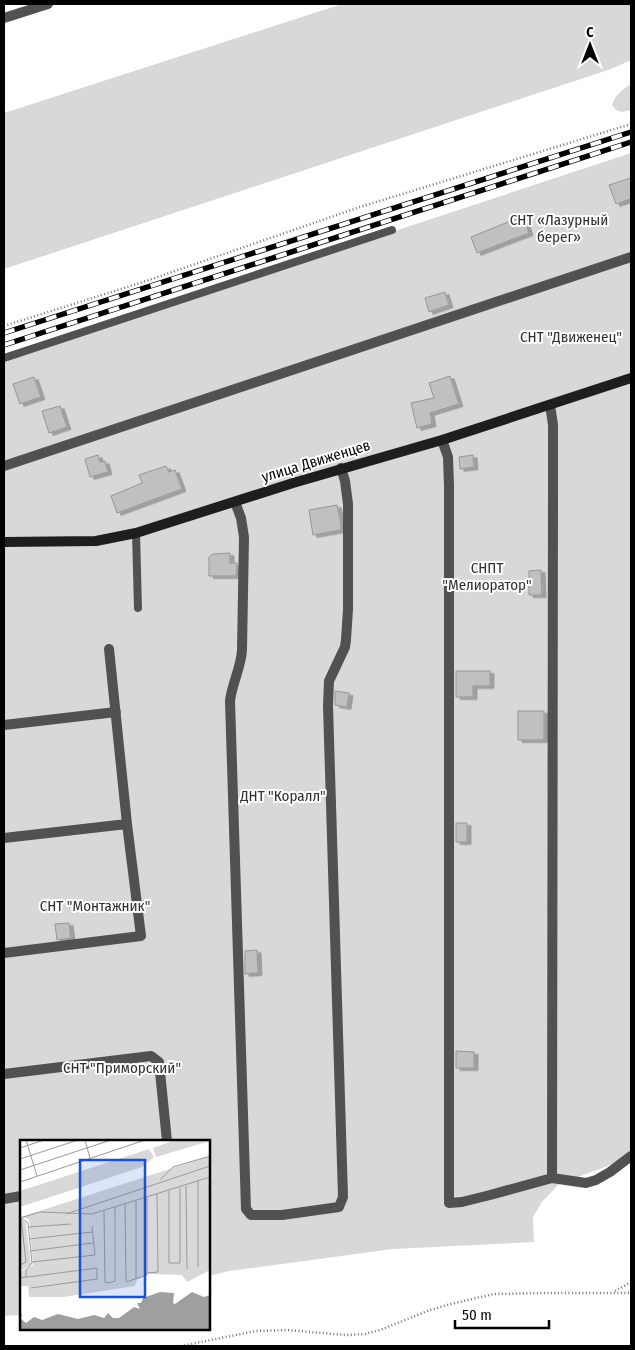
<svg xmlns="http://www.w3.org/2000/svg" width="635" height="1350" viewBox="0 0 635 1350" font-family="'Fira Sans Condensed',sans-serif">
<defs>
<filter id="shadow"><feDropShadow dx="4" dy="2.5" stdDeviation="0" flood-color="#0004"/></filter>
</defs>
<rect width="100%" height="100%" fill="#fff"/>
<path fill="#d8d8d8" d="M 342,4 L 631,4 L 631,60 L 611,69 L 4,269 L 4,113 Z
M 631,84 L 631,110 L 622,112 L 616,110 L 612,105 C 615,95 623,89 631,84 Z
M 631,153 L 631,1150 L 613,1164 L 559,1184 L 542,1202 L 533,1217 L 534,1242 L 393,1249 L 229,1271 L 209,1276 L 209,1141 L 21,1141 L 21,1315 L 4,1316 L 4,360 Z"/>
<path fill="#c0c0c0" stroke="#959595" filter="url(#shadow)" d="M 631,178 L 631,199 L 616,204 L 609,185 Z
M 523,216 L 529,233 L 477,253 L 471,237 Z
M 445,292 L 449,305 L 429,312 L 425,298 Z
M 450,376 L 459,404 L 430,413 L 432,424 L 417,428 L 411,403 L 434,398 L 429,383 Z
M 34,377 L 41,397 L 20,404 L 13,384 Z
M 60,406 L 67,427 L 49,433 L 42,411 Z
M 98,455 L 100,462 L 105,461 L 108,472 L 90,477 L 85,459 Z
M 473,455 L 474,467 L 460,469 L 459,457 Z
M 166,466 L 169,472 L 175,470 L 182,489 L 117,513 L 111,496 L 142,483 L 139,475 Z
M 337,505 L 341,523 L 341,530 L 313,535 L 309,510 Z
M 230,553 L 230,563 L 237,563 L 236,576 L 209,576 L 209,557 L 213,554 Z
M 541,570 L 542,595 L 529,595 L 529,571 Z
M 456,671 L 490,671 L 490,686 L 473,686 L 473,697 L 456,697 Z
M 335,691 L 349,693 L 347,707 L 335,705 Z
M 518,711 L 544,711 L 544,740 L 518,740 Z
M 456,823 L 467,823 L 467,842 L 456,842 Z
M 69,923 L 71,938 L 57,940 L 55,924 Z
M 257,950 L 258,973 L 245,974 L 245,951 Z
M 456,1051 L 474,1052 L 474,1068 L 456,1068 Z"/>
<g fill="none" stroke-linecap="round" stroke-linejoin="round">
<path stroke="#737373" stroke-width="2.5" stroke-dasharray="1 2.5" stroke-linecap="butt" d="M 4,326 L 146,281 L 360,207 L 631,124
M 615,1291 L 631,1282
M 181,1346 L 256,1331 L 287,1330 L 346,1335 L 365,1334 L 380,1330 L 430,1310 L 451,1304 L 494,1294 L 546,1293 L 631,1293"/>
<path stroke="#515151" stroke-width="8" d="M 4,358 L 392,230
M 136,533 L 138,608"/>
<path stroke="#515151" stroke-width="10" d="M 4,18 L 48,4
M 550,405 L 553,425 L 553,487 L 552,1178
M 442,440 L 448,457 L 449,486 L 449,1203 L 462,1202 L 490,1195 L 552,1178 L 586,1183 L 596,1180 L 610,1172 L 631,1156
M 4,466 L 631,257
M 235,502 L 241,518 L 244,537 L 242,650 C 241,668 232,683 230,701 L 246,1209 L 251,1215 L 282,1215 L 339,1207 L 343,1197 L 328,706 L 329,681 L 345,647 L 346,640 L 348,609 L 348,504 L 345,481 L 341,468
M 4,725 L 116,712
M 4,838 L 127,824
M 4,953 L 141,936 L 127,824 L 109,649
M 4,1074 L 151,1056 L 159,1062 L 167,1141
M 4,1199 L 21,1196"/>
<path stroke="#1e1e1e" stroke-width="10" d="M 4,542 L 96,541 L 136,533 L 293,483 L 442,440 L 631,378"/>
<defs>
<path id="rail" d="M 4,333 L 631,132
M 4,345 L 631,142"/>
</defs>
<use href="#rail" stroke="#000" stroke-width="5.5"/>
<use href="#rail" stroke="#fff" stroke-width="4" stroke-dasharray="11" stroke-linecap="butt"/>
</g>
<g text-anchor="middle" dominant-baseline="central" stroke-width="4" stroke-linejoin="round" paint-order="stroke">
<g font-size="15" fill="#2f2f2f" stroke="#fff">
<text x="559" y="220">СНТ «Лазурный<tspan x="559" dy="17">берег»</tspan></text>
<text x="571" y="337">СНТ "Движенец"</text>
<text x="487" y="568">СНПТ<tspan x="487" dy="17">"Мелиоратор"</tspan></text>
<text x="283" y="796">ДНТ "Коралл"</text>
<text x="95" y="906">СНТ "Монтажник"</text>
<text x="122" y="1068">СНТ "Приморский"</text>
</g>
<g font-size="15" fill="#000" stroke="#fff">
<text transform="translate(316 461) rotate(-17)">улица Движенцев</text>
</g>
</g>
<g transform="translate(20 1140)">
<rect width="190" height="190" fill="#fff"/>
<path d="M 155,0 L 190,0 L 190,1 L 136,17 L 133,8 ZM 129,9 L 134,17 L 122,27 L 0,67 L 0,51 ZM 190,16 L 190,130 L 167,142 L 162,135 L 128,134 L 117,140 L 115,146 L 44,157 L 9,157 L 8,146 L 0,146 L 0,132 L 13,125 L 9,79 L 1,77 ZM 0,78 L 6,83 L 11,125 L 0,131 Z" fill="#d8d8d8"/>
<path d="M 140,152 L 154,153 L 153,163 L 155,164 L 172,152 L 184,157 L 190,155 L 190,190 L 0,190 L 0,175 L 2,173 L 1,179 L 6,183 L 14,177 L 22,180 L 38,174 L 58,179 L 74,175 L 84,178 L 88,173 L 93,178 L 99,178 L 114,167 L 120,169 L 117,163 L 121,163 L 123,158 Z" fill="#9f9f9f"/>
<path fill="none" stroke="#999" stroke-width="1" d="M 6,0 L 17,36M 65,0 L 70,18M 0,8 L 24,0M 0,19 L 58,0M 0,30 L 91,0M 140,40 L 153,27 L 190,16M 178,41 L 178,127M 0,42 L 125,0M 166,46 L 167,129M 189,46 L 190,81M 149,51 L 149,123 L 160,123 L 160,48M 116,61 L 116,139M 105,64 L 106,142 L 127,135 L 127,57M 84,71 L 85,142 L 89,143 L 95,141 L 95,67M 46,74 L 190,26M 0,78 L 20,72 L 72,74 L 190,37M 1,78 L 8,83 L 12,123 L 6,130 L 6,137M 8,87 L 51,84M 9,99 L 72,92M 10,111 L 73,103M 12,122 L 75,115 L 72,86M 0,125 L 6,122 L 1,78M 127,133 L 138,132 L 137,54M 0,138 L 77,128 L 77,139 L 11,148"/>
<path fill="#1d4ed8" fill-opacity="0.15" stroke="#1d4ed8" stroke-width="2.5" d="M 60,20 L 125,20 L 125,157 L 60,157 Z"/>
<rect width="190" height="190" fill="none" stroke="#000" stroke-width="2.5"/>
</g>
<rect width="635" height="1350" fill="none" stroke="#000000" stroke-width="10"/>
<g transform="translate(590 45)" stroke="#ffffff" stroke-width="4" paint-order="stroke">
<path d="M0-4L9 19L0 12L-9 19Z" fill="#000000"/>
<text y="-8" font-size="14" font-weight="bold" text-anchor="middle" fill="#000000">С</text>
</g>
<path d="M455 1320v8h94v-8" fill="none" stroke="#000000" stroke-width="2.5"/>
<text x="462" y="1320" font-size="15" fill="#000000" stroke="#ffffff" stroke-width="4" paint-order="stroke">50 m</text>
</svg>
